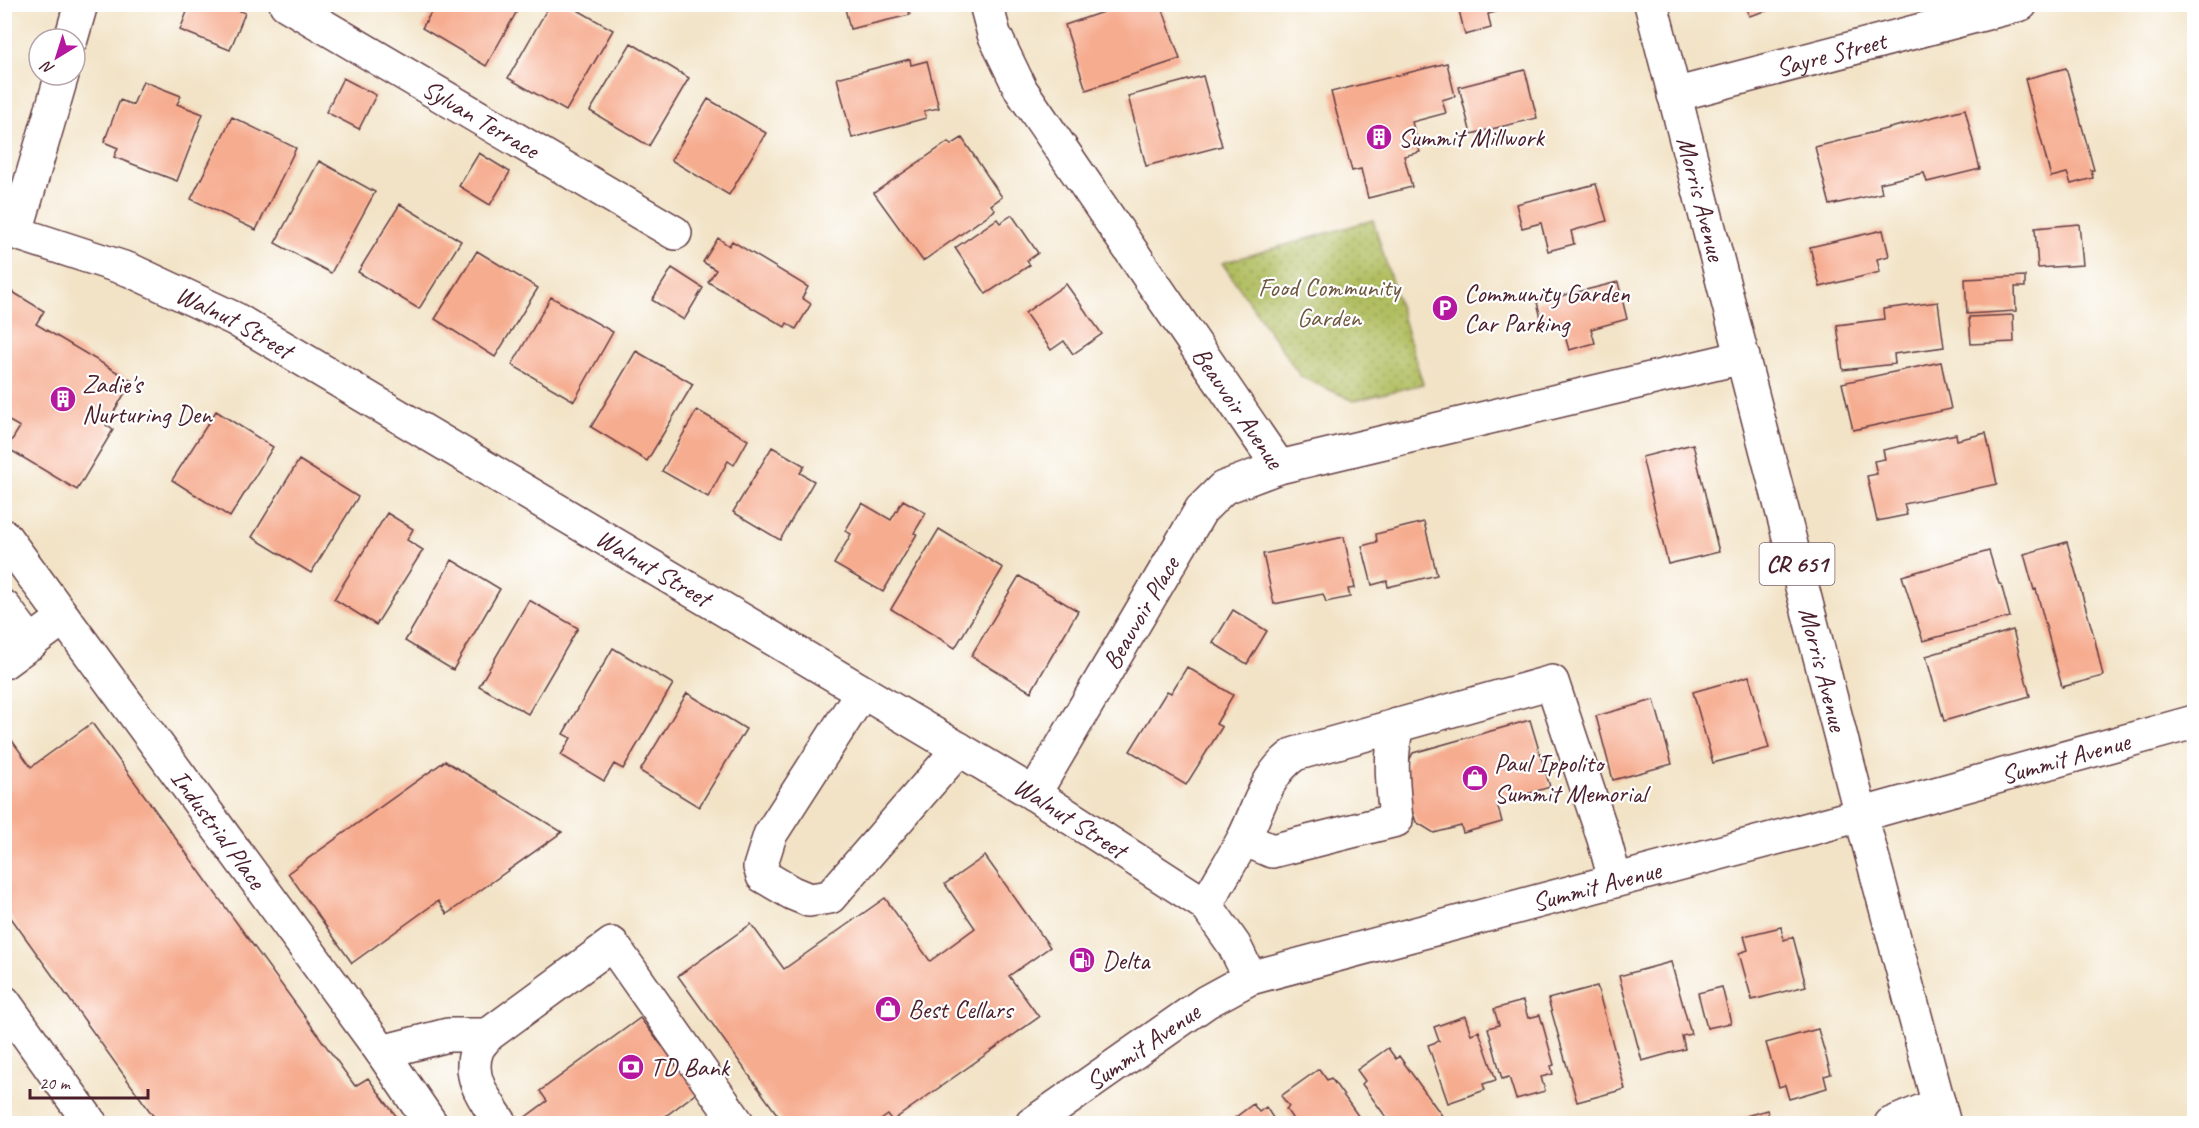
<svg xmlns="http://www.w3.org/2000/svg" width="2199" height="1128" viewBox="0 0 2199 1128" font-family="Caveat,sans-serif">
<defs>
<pattern id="garden-dots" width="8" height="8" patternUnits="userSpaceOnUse" patternTransform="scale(1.5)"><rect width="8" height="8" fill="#b1be60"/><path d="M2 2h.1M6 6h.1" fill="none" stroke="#929a4f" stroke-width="1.8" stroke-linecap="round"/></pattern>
</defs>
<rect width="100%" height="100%" fill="#fff"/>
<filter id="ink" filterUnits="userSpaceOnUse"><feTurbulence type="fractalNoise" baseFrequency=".0167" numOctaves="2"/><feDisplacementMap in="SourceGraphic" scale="12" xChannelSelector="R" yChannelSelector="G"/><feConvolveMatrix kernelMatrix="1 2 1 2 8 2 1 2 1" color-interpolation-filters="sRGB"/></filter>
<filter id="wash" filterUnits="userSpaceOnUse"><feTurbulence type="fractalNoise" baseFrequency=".008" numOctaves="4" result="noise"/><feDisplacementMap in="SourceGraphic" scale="24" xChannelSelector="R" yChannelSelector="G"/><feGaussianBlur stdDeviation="1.35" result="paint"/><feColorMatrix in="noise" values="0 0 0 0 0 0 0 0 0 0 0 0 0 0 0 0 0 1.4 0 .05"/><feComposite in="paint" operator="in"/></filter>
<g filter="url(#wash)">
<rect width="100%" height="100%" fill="#f2e3c6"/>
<path fill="url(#garden-dots)" stroke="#7e6e46" stroke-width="1.5" d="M 1373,220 L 1423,384 L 1354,401 L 1301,377 L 1222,263 Z"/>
<g id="blocks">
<path fill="#f6ac8f" d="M 190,4 L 224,4 L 245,13 L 230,50 L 180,30 Z
M 436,4 L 521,4 L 486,66 L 422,28 Z
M 550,4 L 567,4 L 613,30 L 566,111 L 508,78 Z
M 844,4 L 907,4 L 910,15 L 850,29 Z
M 1062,4 L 1079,4 L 1079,5 L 1063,9 Z
M 1126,4 L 1161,4 L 1180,59 L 1086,90 L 1065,25 Z
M 1437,4 L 1521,4 L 1521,5 L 1488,14 L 1491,28 L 1465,35 L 1458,6 L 1439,11 Z
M 1746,4 L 1786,4 L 1786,5 L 1749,16 Z
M 631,43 L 689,78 L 649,146 L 590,111 Z
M 910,59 L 911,65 L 927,61 L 939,108 L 924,111 L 926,118 L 852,138 L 837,78 Z
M 1447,63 L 1455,96 L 1442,100 L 1446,113 L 1412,122 L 1420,152 L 1404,156 L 1412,187 L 1368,198 L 1361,169 L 1352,171 L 1331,92 Z
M 2066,68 L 2094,170 L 2091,170 L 2093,178 L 2071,184 L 2067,173 L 2051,177 L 2025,79 Z
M 1525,70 L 1537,118 L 1471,134 L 1459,87 Z
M 1203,76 L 1222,146 L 1146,166 L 1128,96 Z
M 343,78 L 376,95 L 359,129 L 326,112 Z
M 143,81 L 181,96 L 177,104 L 203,114 L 177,181 L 114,157 L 118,148 L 104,142 L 120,100 L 133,105 Z
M 708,99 L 766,133 L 729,195 L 671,160 Z
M 1965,109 L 1980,169 L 1927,182 L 1924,173 L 1897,179 L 1880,183 L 1882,193 L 1830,205 L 1815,147 Z
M 232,117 L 296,148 L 256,230 L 191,199 Z
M 962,138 L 1002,197 L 991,205 L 995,210 L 923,261 L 874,193 L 948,142 L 951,145 Z
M 479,153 L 510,172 L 490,205 L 459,186 Z
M 319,161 L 375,192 L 331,273 L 275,243 Z
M 1596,184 L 1607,221 L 1571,231 L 1574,244 L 1548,251 L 1541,223 L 1522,228 L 1516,204 Z
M 400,204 L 461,241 L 419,309 L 358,272 Z
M 1012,215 L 1038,253 L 1027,261 L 1030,265 L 986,294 L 955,248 L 997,219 L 1000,223 Z
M 2079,224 L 2083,265 L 2038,268 L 2035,228 Z
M 1883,230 L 1889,256 L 1877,259 L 1880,272 L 1820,287 L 1810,247 Z
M 718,238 L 729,246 L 732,241 L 808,287 L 802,298 L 811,304 L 796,329 L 787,323 L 785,327 L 708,282 L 716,270 L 703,262 Z
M 477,251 L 538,288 L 495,357 L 435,319 Z
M 672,268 L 703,288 L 684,320 L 652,300 Z
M 2025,276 L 2025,287 L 2015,287 L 2016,311 L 1967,314 L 1965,279 Z
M 1618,282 L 1627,319 L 1591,329 L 1595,343 L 1569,350 L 1561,322 L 1543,326 L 1537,302 Z
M 1066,284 L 1102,334 L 1073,354 L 1064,341 L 1051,350 L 1025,313 Z
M 11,291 L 44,311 L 36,324 L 132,381 L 106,425 L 113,430 L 77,490 L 7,448 L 20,427 L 4,418 L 4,303 Z
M 551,297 L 613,332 L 574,401 L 512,365 Z
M 1938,302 L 1944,347 L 1894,354 L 1895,364 L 1843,370 L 1837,325 L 1884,319 L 1883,309 Z
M 2013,315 L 2014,342 L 1971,344 L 1969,317 Z
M 636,351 L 693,384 L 647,461 L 591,427 Z
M 1941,362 L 1951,409 L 1853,430 L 1842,383 Z
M 697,410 L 748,440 L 734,465 L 728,461 L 708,497 L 662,471 Z
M 216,411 L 273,447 L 230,517 L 172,480 Z
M 1986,433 L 1997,484 L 1904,504 L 1907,515 L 1877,521 L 1867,476 L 1877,474 L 1874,461 L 1885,459 L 1883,450 L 1956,434 L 1957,440 Z
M 1693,444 L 1719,552 L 1668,564 L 1642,457 Z
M 772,447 L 805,466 L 800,473 L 814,481 L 780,540 L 733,512 Z
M 299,460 L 358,497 L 311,573 L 252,537 Z
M 903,500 L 926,513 L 914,533 L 917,534 L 883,592 L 834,564 L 851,534 L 845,531 L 862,503 L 891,520 Z
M 387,513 L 413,529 L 407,540 L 423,550 L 376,625 L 334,599 Z
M 1424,522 L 1437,575 L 1388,587 L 1387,581 L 1372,585 L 1362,546 L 1377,542 L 1376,534 Z
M 939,529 L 1003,568 L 955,648 L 891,609 Z
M 1344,537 L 1355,588 L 1348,589 L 1350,597 L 1326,602 L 1323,594 L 1274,604 L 1263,554 Z
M 2067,542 L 2095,640 L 2103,676 L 2062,687 L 2036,589 L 2034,590 L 2024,554 Z
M 1989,551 L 1999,584 L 2001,584 L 2010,617 L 1923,641 L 1902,576 Z
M 452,560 L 500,589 L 453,670 L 405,641 Z
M 1019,576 L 1078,611 L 1031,692 L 971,656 Z
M 529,600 L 578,628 L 528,714 L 479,686 Z
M 1233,610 L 1267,631 L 1247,664 L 1213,643 Z
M 2013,630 L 2030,696 L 1944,721 L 1926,656 Z
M 613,648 L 673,684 L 623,769 L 614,764 L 604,781 L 561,755 L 571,738 L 563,734 Z
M 1187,667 L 1233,695 L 1216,724 L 1222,727 L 1186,785 L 1130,751 L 1167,691 L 1171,693 Z
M 1749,676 L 1769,748 L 1713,763 L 1693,692 Z
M 687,693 L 746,729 L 699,807 L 640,771 Z
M 1654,700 L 1672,764 L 1613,780 L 1596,716 Z
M 1530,720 L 1550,787 L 1497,803 L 1502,822 L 1463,833 L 1461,826 L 1434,833 L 1416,822 L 1403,785 L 1402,774 L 1413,753 Z
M 92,723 L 355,1086 L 368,1078 L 402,1124 L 159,1124 L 4,908 L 4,787 L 8,784 L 5,780 L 5,737 L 8,735 L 31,767 Z
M 445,761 L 562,832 L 447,914 L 438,901 L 352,963 L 288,873 Z
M 985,856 L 1050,947 L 1009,976 L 1039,1017 L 892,1121 L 888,1115 L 875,1124 L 784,1124 L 678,976 L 751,924 L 784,969 L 885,898 L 930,961 L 975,928 L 945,884 Z
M 1781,927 L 1784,940 L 1793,937 L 1806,986 L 1752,1000 L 1739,953 L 1748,950 L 1744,936 Z
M 1671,962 L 1691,1034 L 1682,1036 L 1685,1049 L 1642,1061 L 1619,976 Z
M 1597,986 L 1625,1089 L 1577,1102 L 1548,999 Z
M 1722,987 L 1731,1023 L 1707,1028 L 1698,993 Z
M 1523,1001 L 1528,1018 L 1540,1015 L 1554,1065 L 1551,1066 L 1553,1074 L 1541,1077 L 1545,1091 L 1516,1099 L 1509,1077 L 1502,1079 L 1488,1028 L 1499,1025 L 1494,1009 Z
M 1465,1016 L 1471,1034 L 1479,1031 L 1496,1080 L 1483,1084 L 1485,1090 L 1448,1103 L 1428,1045 L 1439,1041 L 1434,1027 Z
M 640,1018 L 662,1046 L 670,1040 L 704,1087 L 655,1124 L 516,1124 L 547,1101 L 540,1091 Z
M 1818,1029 L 1831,1074 L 1824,1076 L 1827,1088 L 1789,1099 L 1785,1085 L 1779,1087 L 1766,1043 Z
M 1388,1048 L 1396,1059 L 1399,1056 L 1448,1124 L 1391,1124 L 1362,1084 L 1365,1081 L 1357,1070 Z
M 1319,1069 L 1327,1080 L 1331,1078 L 1364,1124 L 1296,1124 L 1286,1109 L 1289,1106 L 1281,1096 Z
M 1253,1104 L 1259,1112 L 1266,1107 L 1277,1124 L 1235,1124 L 1232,1120 Z
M 1767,1110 L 1771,1124 L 1733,1124 L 1732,1120 Z"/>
</g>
</g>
<g filter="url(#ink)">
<use href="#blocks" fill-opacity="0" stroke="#633c42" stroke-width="1.5"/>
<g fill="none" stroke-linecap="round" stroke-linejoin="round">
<defs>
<g id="minor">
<path id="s1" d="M 286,4 L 675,233"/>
<path id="s2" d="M 986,4 L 994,34 L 1021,90 L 1279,467"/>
<path d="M 71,39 L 81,4"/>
<path id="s3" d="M 1674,95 L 2021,4"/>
<path id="s4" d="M 4,229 L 130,270 L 235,319 L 959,749 L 1034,794 L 1206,905 L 1234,945 L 1250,978"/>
<path d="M 16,232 L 62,75"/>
<path id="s5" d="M 4,536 L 382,1052 L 431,1124"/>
<path d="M 4,607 L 31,643"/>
<path d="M 4,662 L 64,618"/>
<path d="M 862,692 L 770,835 L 760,867 L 763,876 L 792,893 L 809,900 L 830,897 L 959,749"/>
<path id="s6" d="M 1034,794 L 1201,510 L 1223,488 L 1279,467 L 1743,357"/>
<path d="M 1244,839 L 1272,851 L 1396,820 C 1393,787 1389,758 1397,725"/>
<path d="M 1206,905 C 1218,883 1231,862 1243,840 C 1259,810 1265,774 1295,754 L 1552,682 L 1604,839 L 1615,880"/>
<path d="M 382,1052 L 448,1035 L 488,1035"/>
<path d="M 501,1124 C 487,1102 466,1078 477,1050 C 479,1045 485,1039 488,1035 L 612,944 L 738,1124"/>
<path id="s7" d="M 1032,1124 L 1206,1002 L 1250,978 L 1813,828 L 2194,722"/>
<path d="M 1891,1124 L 1939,1104"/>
</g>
<g id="major">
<path id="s8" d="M 1651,4 L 1861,815 L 1944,1124"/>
<path d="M 4,1002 L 91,1124"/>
</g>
</defs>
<use href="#minor" stroke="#633c42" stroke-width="36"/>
<use href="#major" stroke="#633c42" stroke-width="36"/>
<use href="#minor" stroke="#fff" stroke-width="33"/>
<use href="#major" stroke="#fff" stroke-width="33"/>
</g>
</g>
<defs>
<symbol id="building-disc" viewBox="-11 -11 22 22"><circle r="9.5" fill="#b5179e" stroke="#fff"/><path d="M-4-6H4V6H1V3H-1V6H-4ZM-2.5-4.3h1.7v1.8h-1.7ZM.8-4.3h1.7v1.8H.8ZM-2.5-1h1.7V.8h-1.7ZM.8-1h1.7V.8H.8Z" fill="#fff"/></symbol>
<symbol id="parking-disc" viewBox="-11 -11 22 22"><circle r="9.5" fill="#b5179e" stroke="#fff"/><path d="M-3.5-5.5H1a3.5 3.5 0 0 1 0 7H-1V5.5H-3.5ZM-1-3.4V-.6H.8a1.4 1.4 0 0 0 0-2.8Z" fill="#fff"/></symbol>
<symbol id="shop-disc" viewBox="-11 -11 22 22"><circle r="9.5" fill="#b5179e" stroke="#fff"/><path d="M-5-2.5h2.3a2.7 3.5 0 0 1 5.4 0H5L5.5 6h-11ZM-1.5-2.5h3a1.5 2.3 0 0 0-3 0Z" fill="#fff"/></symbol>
<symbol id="fuel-disc" viewBox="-11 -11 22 22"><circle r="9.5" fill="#b5179e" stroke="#fff"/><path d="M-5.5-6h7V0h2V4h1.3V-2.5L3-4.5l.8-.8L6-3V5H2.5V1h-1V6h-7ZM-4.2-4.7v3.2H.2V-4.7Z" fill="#fff"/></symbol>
<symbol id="bank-disc" viewBox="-11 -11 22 22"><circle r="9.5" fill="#b5179e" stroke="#fff"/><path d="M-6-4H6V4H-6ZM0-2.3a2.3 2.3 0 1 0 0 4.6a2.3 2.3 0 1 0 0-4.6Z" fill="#fff"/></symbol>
</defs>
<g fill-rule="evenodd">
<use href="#building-disc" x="1364" y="122" width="30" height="30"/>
<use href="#parking-disc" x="1430" y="293" width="30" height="30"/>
<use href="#building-disc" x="48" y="384" width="30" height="30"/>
<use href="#shop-disc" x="1460" y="763" width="30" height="30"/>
<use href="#fuel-disc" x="1067" y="945" width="30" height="30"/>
<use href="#shop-disc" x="873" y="994" width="30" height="30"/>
<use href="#bank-disc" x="616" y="1052" width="30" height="30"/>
</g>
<g text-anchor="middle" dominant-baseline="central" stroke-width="4.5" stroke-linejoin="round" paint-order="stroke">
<rect fill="#fff" stroke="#80626b" stroke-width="1.5" x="1759.5" y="543" width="75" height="42" rx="4.5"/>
<g font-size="24" font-weight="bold" fill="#4a1f2b">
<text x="1797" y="564">CR 651</text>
</g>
<g font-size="26" fill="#4a1f2b" stroke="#fff">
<text stroke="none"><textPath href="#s3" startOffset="162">Sayre Street</textPath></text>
<text stroke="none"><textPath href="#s1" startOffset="226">Sylvan Terrace</textPath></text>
<text stroke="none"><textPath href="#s8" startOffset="201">Morris Avenue</textPath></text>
<text stroke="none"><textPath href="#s4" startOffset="249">Walnut Street</textPath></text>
<text stroke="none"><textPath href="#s2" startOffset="478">Beauvoir Avenue</textPath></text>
<text stroke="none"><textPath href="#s4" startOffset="735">Walnut Street</textPath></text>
<text stroke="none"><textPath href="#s6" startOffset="210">Beauvoir Place</textPath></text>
<text stroke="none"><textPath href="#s8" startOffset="687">Morris Avenue</textPath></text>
<text stroke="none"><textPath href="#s7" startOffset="1107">Summit Avenue</textPath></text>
<text stroke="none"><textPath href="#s4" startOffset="1221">Walnut Street</textPath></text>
<text stroke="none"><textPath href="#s5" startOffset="363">Industrial Place</textPath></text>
<text stroke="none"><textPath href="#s7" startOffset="621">Summit Avenue</textPath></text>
<text stroke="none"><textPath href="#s7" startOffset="135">Summit Avenue</textPath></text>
</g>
<g font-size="26" fill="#4a1f2b" stroke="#fff" text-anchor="start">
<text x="1398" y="137">Summit Millwork</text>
<text x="1464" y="293">Community Garden<tspan x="1464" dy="30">Car Parking</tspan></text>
<text x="82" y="384">Zadie's<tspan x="82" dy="30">Nurturing Den</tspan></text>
<text x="1494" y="763">Paul Ippolito<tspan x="1494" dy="30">Summit Memorial</tspan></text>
<text x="1102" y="960">Delta</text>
<text x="908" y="1009">Best Cellars</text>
<text x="650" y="1067">TD Bank</text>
</g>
<g font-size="26" fill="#6e573e" stroke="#fff">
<text x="1329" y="287">Food Community<tspan x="1329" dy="30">Garden</tspan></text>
</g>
</g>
<rect width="2199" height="1128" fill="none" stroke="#fff" stroke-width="24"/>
<g transform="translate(57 57) rotate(218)"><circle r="28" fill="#ffffff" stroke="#b7a5aa" stroke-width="1.5"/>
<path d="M0-4.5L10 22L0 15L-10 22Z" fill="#b5179e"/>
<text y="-9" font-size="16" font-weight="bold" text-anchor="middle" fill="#4a1f2b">N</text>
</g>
<path d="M30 1089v9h118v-9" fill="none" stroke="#4a1f2b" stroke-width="3"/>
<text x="39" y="1089" font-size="18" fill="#4a1f2b" stroke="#ffffff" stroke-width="4.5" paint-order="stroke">20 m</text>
</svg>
